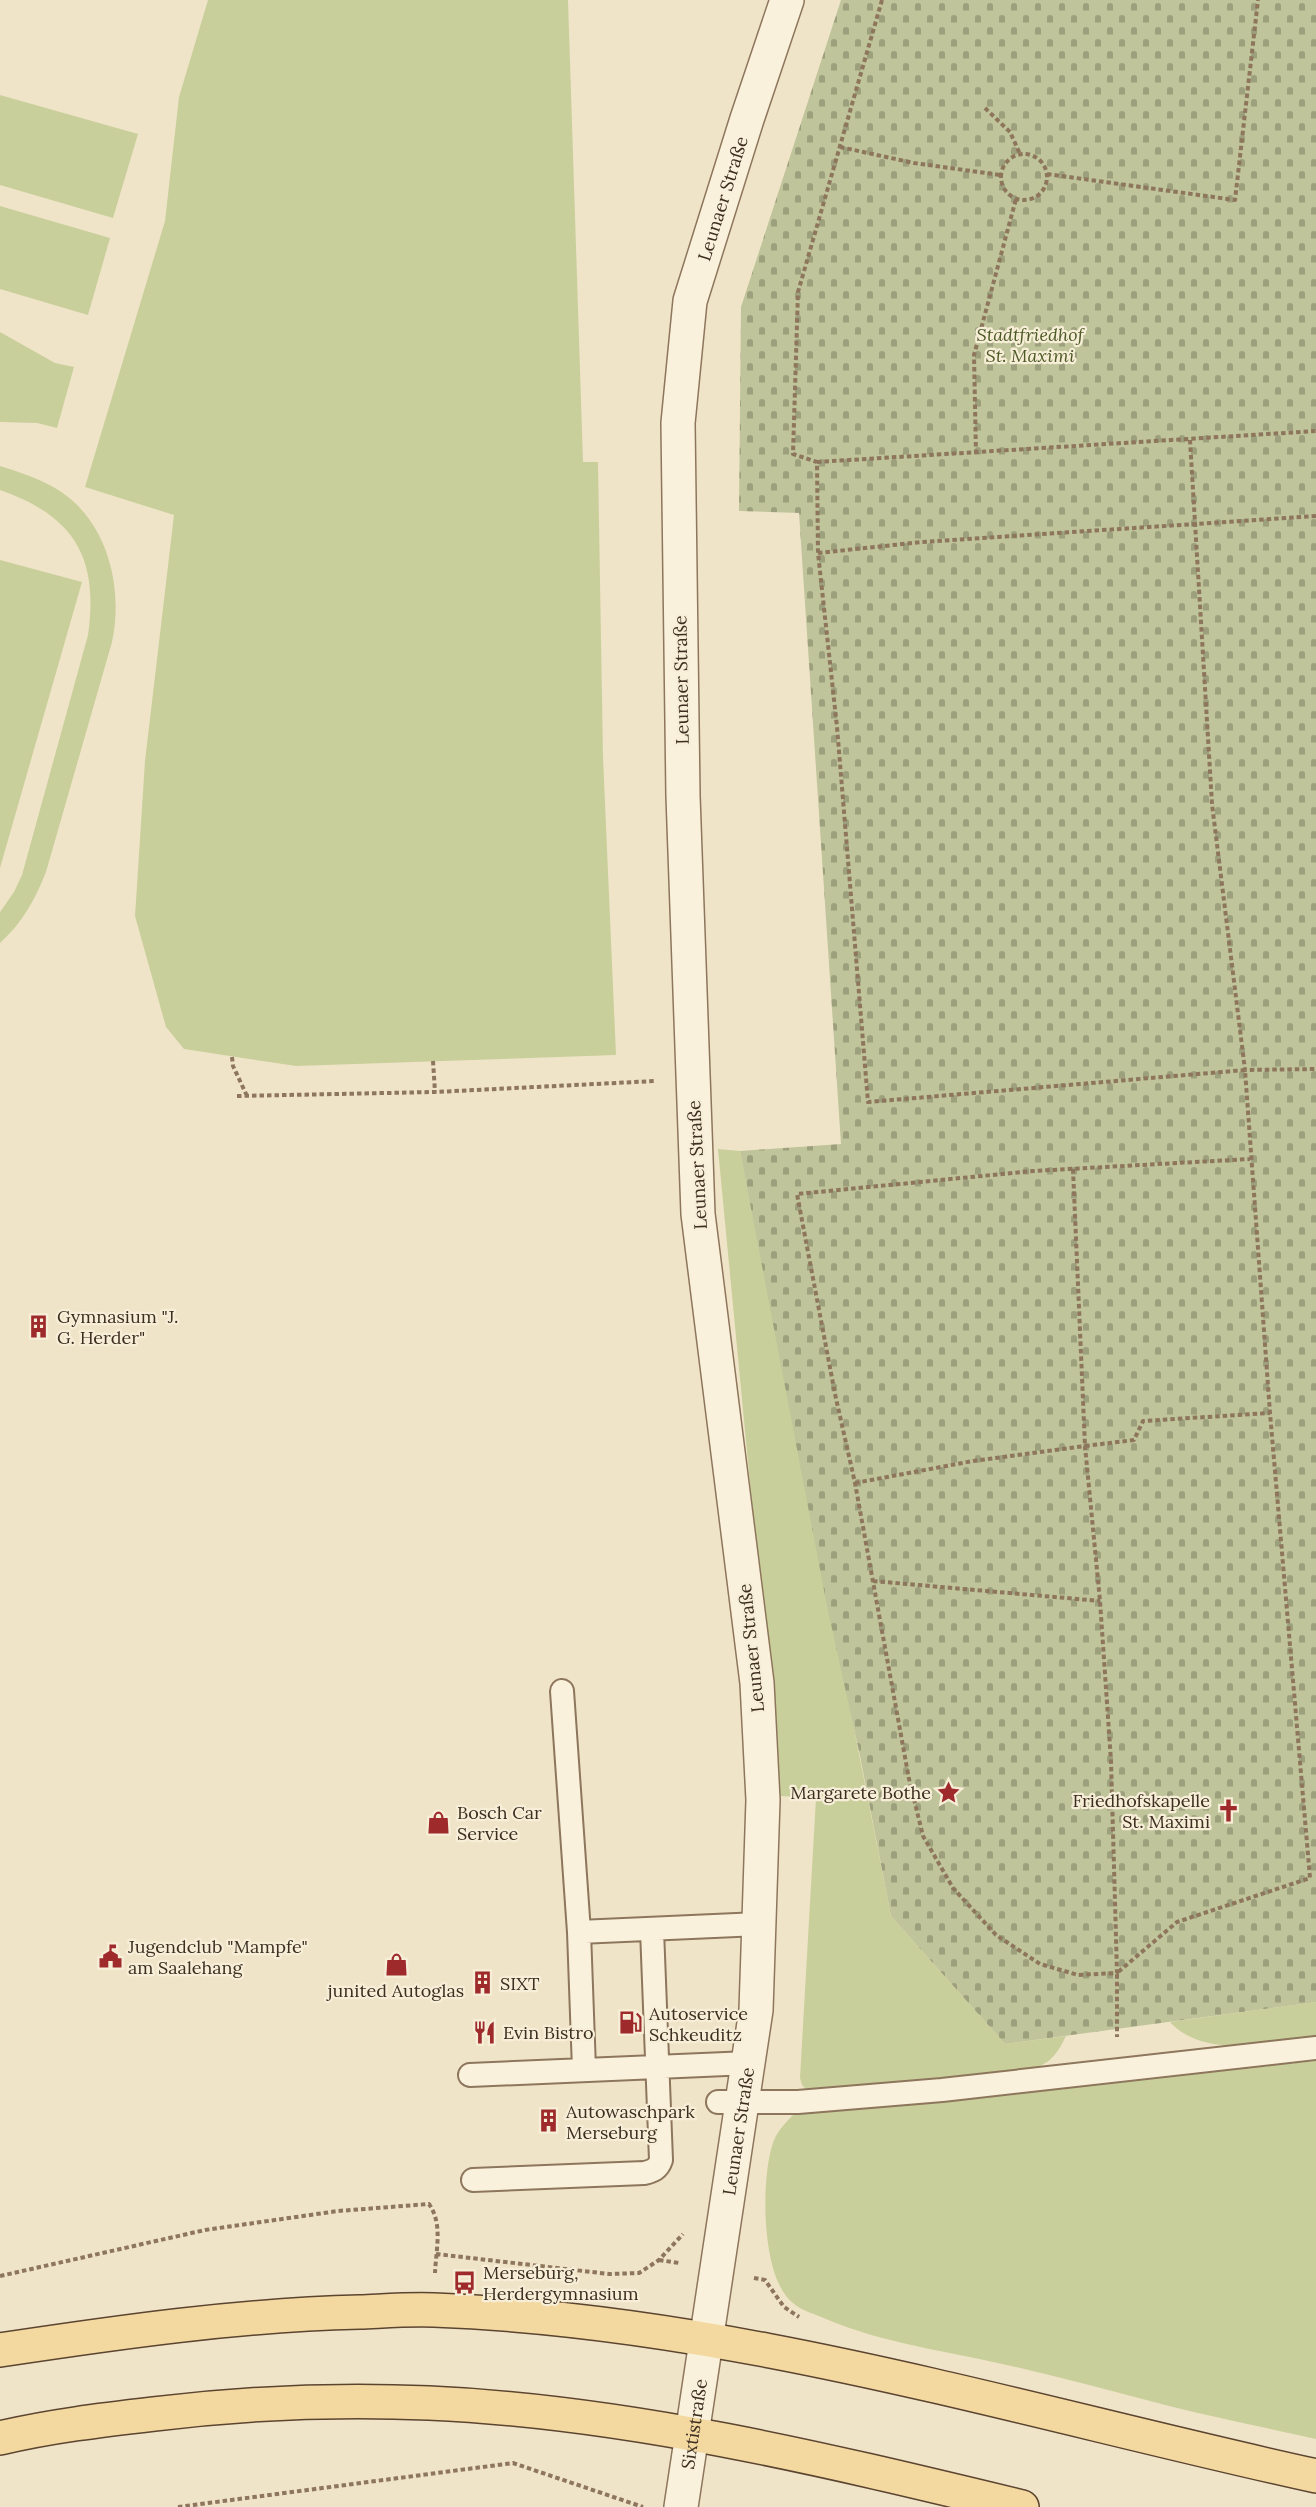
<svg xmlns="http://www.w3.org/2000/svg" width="1316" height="2507" viewBox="0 0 1316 2507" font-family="Lora,serif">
<defs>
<pattern id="cemetery-stones" width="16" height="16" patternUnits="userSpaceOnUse" patternTransform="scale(1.5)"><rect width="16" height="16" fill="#bfc49a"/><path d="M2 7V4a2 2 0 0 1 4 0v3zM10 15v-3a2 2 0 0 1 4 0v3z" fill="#9ca07d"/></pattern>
</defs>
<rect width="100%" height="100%" fill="#f0e4c8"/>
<path fill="#c9cf9b" d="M 208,0 L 568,0 L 583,462 L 598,462 L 603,757 L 616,1055 L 296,1066 L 184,1049 L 166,1027 L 135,916 L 145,761 L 174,515 L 85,487 L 165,221 L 179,97 Z
M 0,95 L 138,134 L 113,218 L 0,185 Z
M 0,206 L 110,238 L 88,315 L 0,289 Z
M 0,332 L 55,363 L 74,367 L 57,428 L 37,423 L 0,422 Z
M 0,466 C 19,472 38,478 55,488 C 107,518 124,587 112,642 L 46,872 C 35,900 22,923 0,943 L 0,912 L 14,892 L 22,875 L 88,635 C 99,557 74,516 0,490 Z
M 0,560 L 82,582 L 0,868 Z
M 718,1149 L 740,1151 L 891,1916 L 1005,2044 L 1066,2036 C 1054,2060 1048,2065 1022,2072 L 808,2091 L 802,2085 L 800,2078 L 816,1798 L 780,1796 Z
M 1316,2002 L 1316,2038 C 1270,2042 1205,2060 1170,2022 Z
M 1316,2061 L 1316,2439 C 1267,2428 1218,2418 1169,2406 C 1114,2392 1058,2376 1002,2364 C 942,2350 882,2343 826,2319 C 815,2314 802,2311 793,2303 C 761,2278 761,2182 772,2146 C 776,2132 785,2123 795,2113 Z"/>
<path fill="url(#cemetery-stones)" d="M 841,0 L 1316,0 L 1316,2002 L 1005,2044 L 891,1916 L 860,1756 L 827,1606 L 740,1151 L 841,1144 L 799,513 L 739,511 L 741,307 Z"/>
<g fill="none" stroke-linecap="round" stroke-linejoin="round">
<defs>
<path id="service" d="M 562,1691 L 579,1932 L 584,2069
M 579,1932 L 759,1924
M 470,2075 L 749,2063
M 718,2102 L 798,2102 L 942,2090 L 1316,2048
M 473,2180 L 644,2173 C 653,2171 658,2169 661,2160 L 652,1930"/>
<g id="minor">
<path id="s1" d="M 681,2507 L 756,2010 L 763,1800 L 757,1683 L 698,1214 L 683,796 L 678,423 L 690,301 L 747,119 L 787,0"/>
</g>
<path id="primary" d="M 0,2350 C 120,2332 239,2315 360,2312 C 384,2311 409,2309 434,2310 C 734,2321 1024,2412 1316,2476
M 0,2438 C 51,2426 102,2420 154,2414 C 244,2403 338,2399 429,2403 C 630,2412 827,2460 1022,2507"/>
</defs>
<use href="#service" stroke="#8d765c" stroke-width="26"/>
<use href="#minor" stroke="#8d765c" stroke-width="36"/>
<use href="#primary" stroke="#5b4430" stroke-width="36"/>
<path stroke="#8d765c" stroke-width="4" stroke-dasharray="4.5 3" stroke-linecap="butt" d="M 882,0 L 798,292 L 793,454 L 817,462 L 818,553 L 837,727 L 868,1102 L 1245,1070 L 1270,1413 L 1310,1878 L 1177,1922 L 1117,1973 L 1117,2037
M 985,108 L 1010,132 L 1020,154
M 840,147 L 914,163 L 1000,175
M1001 177a23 23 0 1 1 46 0a23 23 0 1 1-46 0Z
M 1047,174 L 1235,200 L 1258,0
M 1190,440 L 1212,804 L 1245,1070 L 1316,1069
M 976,454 L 974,355 L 1016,199
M 817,462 L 1316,431
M 818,553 L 922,542 L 1316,516
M 232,1057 L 233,1066 L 247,1096
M 433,1061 L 435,1092
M 237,1096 L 435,1092 L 656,1081
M 1073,1169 L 1085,1446 L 1134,1440 L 1143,1421 L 1270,1413
M 855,1483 L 973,1461 L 1085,1446 L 1100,1601 L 1111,1761 L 1117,1973 L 1078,1975 L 1040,1964 L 996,1935 L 953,1888 L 923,1836 L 909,1779 L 855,1483 L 835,1394 L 797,1194 L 1033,1171 L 1250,1159
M 873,1581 L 1100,1601
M 436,2254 L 609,2274 L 639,2273 L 659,2260 L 683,2234
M 659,2260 L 679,2263
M 0,2276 L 205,2230 L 338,2211 L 429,2204 C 443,2224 436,2249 435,2273
M 754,2278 L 765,2280 L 784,2307 L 799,2317
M 178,2507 L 513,2463 L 643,2507"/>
<use href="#service" stroke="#faf1dc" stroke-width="22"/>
<use href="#minor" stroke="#faf1dc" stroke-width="33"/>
<use href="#primary" stroke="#f3d9a0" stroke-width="33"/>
</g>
<defs>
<symbol id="building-bare" viewBox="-9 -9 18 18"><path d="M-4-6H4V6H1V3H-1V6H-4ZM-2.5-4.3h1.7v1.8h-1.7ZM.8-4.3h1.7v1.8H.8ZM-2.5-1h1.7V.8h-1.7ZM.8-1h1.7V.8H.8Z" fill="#9e2a2b" stroke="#f7eed8" stroke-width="2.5" paint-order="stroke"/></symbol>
<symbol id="sight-bare" viewBox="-9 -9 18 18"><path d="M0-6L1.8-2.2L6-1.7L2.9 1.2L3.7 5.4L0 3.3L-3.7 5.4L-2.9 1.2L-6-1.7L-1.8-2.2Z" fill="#9e2a2b" stroke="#f7eed8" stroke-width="2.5" paint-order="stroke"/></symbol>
<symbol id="church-bare" viewBox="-9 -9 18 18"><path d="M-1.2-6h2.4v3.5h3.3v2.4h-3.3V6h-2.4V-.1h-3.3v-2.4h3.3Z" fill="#9e2a2b" stroke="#f7eed8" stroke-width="2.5" paint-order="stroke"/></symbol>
<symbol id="shop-bare" viewBox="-9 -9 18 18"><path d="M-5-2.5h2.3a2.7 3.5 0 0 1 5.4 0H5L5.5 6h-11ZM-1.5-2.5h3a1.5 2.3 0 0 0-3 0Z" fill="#9e2a2b" stroke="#f7eed8" stroke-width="2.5" paint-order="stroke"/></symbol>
<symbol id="civic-bare" viewBox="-9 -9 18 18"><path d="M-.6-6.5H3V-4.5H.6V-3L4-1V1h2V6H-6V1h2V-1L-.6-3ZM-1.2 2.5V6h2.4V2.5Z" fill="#9e2a2b" stroke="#f7eed8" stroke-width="2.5" paint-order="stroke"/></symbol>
<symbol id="fuel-bare" viewBox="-9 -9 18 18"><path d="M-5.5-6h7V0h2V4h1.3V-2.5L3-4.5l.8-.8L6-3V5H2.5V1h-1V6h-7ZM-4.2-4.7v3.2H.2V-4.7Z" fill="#9e2a2b" stroke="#f7eed8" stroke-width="2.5" paint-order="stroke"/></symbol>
<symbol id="restaurant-bare" viewBox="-9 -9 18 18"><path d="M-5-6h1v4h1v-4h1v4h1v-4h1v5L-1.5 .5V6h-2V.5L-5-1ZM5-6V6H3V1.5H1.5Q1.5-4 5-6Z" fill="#9e2a2b" stroke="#f7eed8" stroke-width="2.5" paint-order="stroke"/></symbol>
<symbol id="bus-bare" viewBox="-9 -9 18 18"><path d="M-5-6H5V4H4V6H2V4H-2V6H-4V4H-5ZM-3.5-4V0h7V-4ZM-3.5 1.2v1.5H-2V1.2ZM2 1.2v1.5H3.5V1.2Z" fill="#9e2a2b" stroke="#f7eed8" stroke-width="2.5" paint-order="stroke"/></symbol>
</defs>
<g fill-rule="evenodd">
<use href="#building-bare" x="22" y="1310" width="33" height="33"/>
<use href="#sight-bare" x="932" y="1776" width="33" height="33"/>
<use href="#church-bare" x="1212" y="1794" width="33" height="33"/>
<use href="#shop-bare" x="422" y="1806" width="33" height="33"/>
<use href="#civic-bare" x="94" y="1940" width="33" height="33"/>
<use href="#shop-bare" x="380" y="1948" width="33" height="33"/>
<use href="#building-bare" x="466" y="1966" width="33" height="33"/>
<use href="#fuel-bare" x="614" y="2006" width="33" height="33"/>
<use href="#restaurant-bare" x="468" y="2016" width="33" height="33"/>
<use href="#building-bare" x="532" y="2104" width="33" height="33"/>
<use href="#bus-bare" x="448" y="2266" width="33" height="33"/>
</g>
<g text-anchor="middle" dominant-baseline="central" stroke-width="4.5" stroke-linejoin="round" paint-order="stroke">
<g font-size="18" fill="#3d2e20" stroke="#f7eed8">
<text stroke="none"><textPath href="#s1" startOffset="2324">Leunaer Straße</textPath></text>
<text transform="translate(681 680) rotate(-91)">Leunaer Straße</text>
<text transform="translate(697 1165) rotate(-93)">Leunaer Straße</text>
<text transform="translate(751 1648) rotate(-96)">Leunaer Straße</text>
<text stroke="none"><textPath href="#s1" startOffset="380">Leunaer Straße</textPath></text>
<text stroke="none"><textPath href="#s1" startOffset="84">Sixtistraße</textPath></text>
</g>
<g font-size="18" font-style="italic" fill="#4d5a26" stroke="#f7eed8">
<text x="1030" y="334">Stadtfriedhof<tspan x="1030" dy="21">St. Maximi</tspan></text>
</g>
<g font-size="18" fill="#3d2e20" stroke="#f7eed8" text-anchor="start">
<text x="57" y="1316">Gymnasium "J.<tspan x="57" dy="21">G. Herder"</tspan></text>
<text x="931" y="1792" text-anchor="end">Margarete Bothe</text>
<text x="1210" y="1800" text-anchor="end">Friedhofskapelle<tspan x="1210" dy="21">St. Maximi</tspan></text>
<text x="457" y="1812">Bosch Car<tspan x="457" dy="21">Service</tspan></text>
<text x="128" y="1946">Jugendclub "Mampfe"<tspan x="128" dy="21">am Saalehang</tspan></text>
<text x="500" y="1983">SIXT</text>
<text x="396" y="1990" text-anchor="middle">junited Autoglas</text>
<text x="649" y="2013">Autoservice<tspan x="649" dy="21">Schkeuditz</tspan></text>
<text x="503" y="2032">Evin Bistro</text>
<text x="566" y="2111">Autowaschpark<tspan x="566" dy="21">Merseburg</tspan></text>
<text x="483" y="2272">Merseburg,<tspan x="483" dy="21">Herdergymnasium</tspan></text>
</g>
</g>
</svg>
